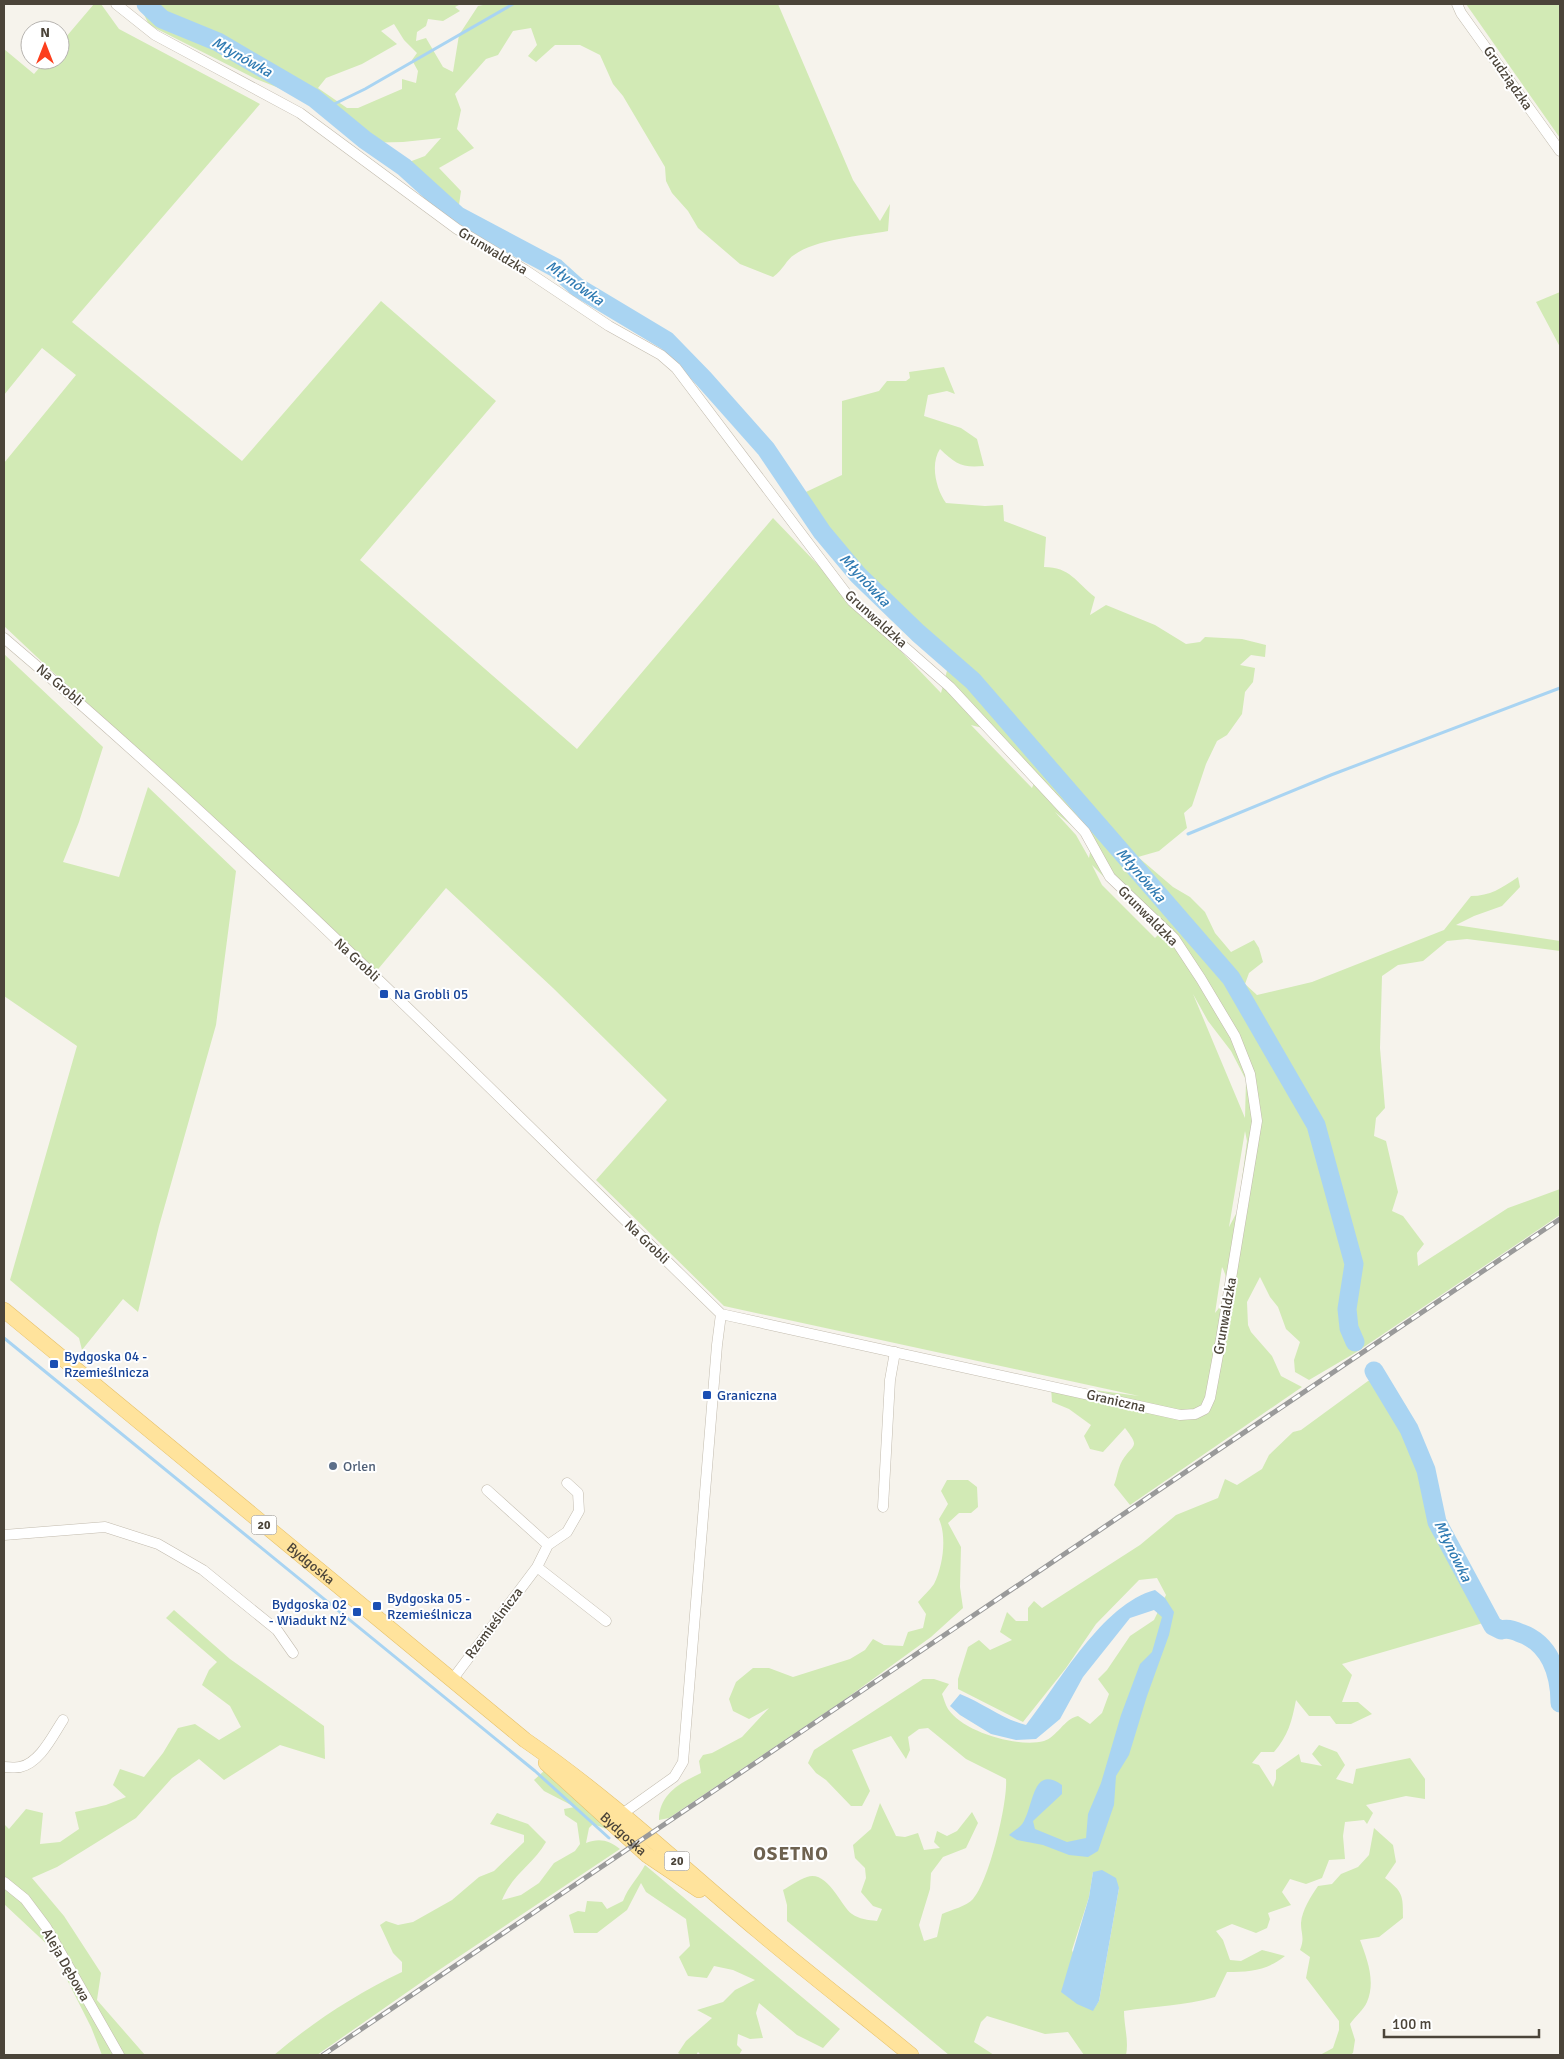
<svg xmlns="http://www.w3.org/2000/svg" width="1564" height="2059" viewBox="0 0 1564 2059" font-family="Signika,sans-serif">
<rect width="100%" height="100%" fill="#f6f3ec"/>
<path fill="#d2eab5" fill-rule="evenodd" d="M 94,4 L 101,4 L 119,29 L 260,104 L 72,322 L 242,461 L 381,301 L 496,401 L 360,560 L 577,749 L 773,518 L 941,693 L 948,667 L 889,616 L 847,570 L 791,499 L 842,475 L 842,401 L 879,391 L 887,381 L 906,381 L 910,378 L 909,372 L 944,367 L 955,394 L 947,391 L 928,395 L 924,416 L 961,428 L 977,439 L 984,466 C 961,468 956,464 940,449 C 930,464 936,489 946,503 L 985,506 L 1003,505 L 1004,521 L 1046,537 L 1044,567 C 1070,567 1076,582 1095,597 L 1090,615 L 1106,605 L 1155,625 L 1186,644 L 1200,642 L 1205,637 L 1242,639 L 1266,645 L 1265,657 L 1251,655 L 1240,665 L 1255,668 L 1253,682 L 1245,692 L 1242,714 L 1227,735 L 1217,741 L 1206,764 L 1192,806 L 1184,813 L 1187,828 L 1159,851 L 1138,857 L 1173,887 L 1190,897 L 1205,912 L 1215,933 L 1231,952 L 1254,940 L 1259,948 L 1263,962 L 1249,973 L 1245,984 L 1257,995 L 1312,982 L 1444,930 L 1471,896 C 1490,896 1502,888 1518,877 L 1520,887 L 1502,906 L 1474,916 L 1456,925 L 1560,941 L 1560,951 L 1467,939 L 1447,941 L 1423,961 L 1398,965 L 1382,976 L 1380,1048 L 1385,1108 L 1376,1118 L 1374,1136 L 1386,1141 L 1398,1192 L 1392,1211 L 1403,1216 L 1424,1244 L 1417,1253 L 1418,1266 L 1508,1208 L 1560,1189 L 1560,1215 L 1355,1353 L 1309,1380 L 1295,1372 L 1294,1360 L 1300,1342 L 1286,1329 L 1278,1307 L 1270,1297 L 1260,1277 L 1247,1302 L 1248,1325 L 1251,1332 L 1272,1356 L 1281,1376 L 1302,1387 L 1130,1505 L 1114,1485 C 1117,1478 1118,1468 1122,1461 C 1133,1443 1141,1449 1125,1428 L 1103,1452 L 1090,1449 L 1084,1436 L 1091,1425 L 1069,1409 L 1052,1402 L 1051,1387 L 1057,1385 L 1139,1396 L 724,1306 L 596,1180 L 667,1100 L 553,988 L 446,888 L 374,974 L 4,626 L 4,463 L 76,375 L 42,348 L 4,395 L 4,49 L 34,74 L 46,60 L 60,60 L 60,44 ZM 971,725 L 990,730 L 1037,776 L 1032,788 ZM 1055,812 L 1092,842 L 1089,858 L 1076,835 ZM 1092,865 L 1112,885 L 1147,907 L 1159,934 L 1155,938 L 1102,885 ZM 1193,994 L 1208,1021 L 1231,1051 L 1246,1080 L 1245,1118 ZM 1245,1131 L 1247,1141 L 1238,1210 L 1229,1227 ZM 1222,1267 C 1230,1281 1227,1300 1215,1313 Z
M 139,4 L 461,4 L 455,7 L 460,11 L 443,21 L 428,19 L 426,26 L 417,32 L 416,41 L 426,38 L 443,67 L 453,72 L 459,35 L 478,6 L 488,4 L 778,4 L 853,180 L 880,221 L 890,204 L 888,231 C 861,236 816,239 794,255 C 787,259 783,270 773,277 L 740,264 L 698,228 L 688,211 L 672,193 L 666,181 L 665,167 L 623,96 L 613,84 L 600,55 L 580,45 L 555,45 L 536,62 L 528,56 L 537,45 L 531,28 L 513,31 L 498,55 L 486,59 L 455,94 L 461,110 L 457,129 L 474,148 L 439,168 L 461,191 L 458,212 L 421,184 L 393,168 L 425,156 L 441,138 L 403,142 L 358,143 L 302,97 L 256,79 L 149,25 ZM 394,24 L 404,40 L 417,53 L 412,60 L 418,71 L 416,83 L 402,79 L 402,89 L 358,108 L 347,108 L 318,88 L 326,78 L 362,64 L 397,44 L 381,31 Z
M 1466,4 L 1560,4 L 1560,138 Z
M 1560,292 L 1560,347 L 1536,302 Z
M 4,654 L 103,747 L 79,822 L 63,862 L 119,877 L 148,787 L 236,871 L 216,1025 L 159,1226 L 138,1312 L 123,1299 L 82,1350 L 79,1338 L 10,1280 L 77,1046 L 4,996 Z
M 1368,1381 L 1387,1381 L 1406,1406 L 1434,1472 L 1440,1524 L 1453,1551 L 1444,1554 L 1483,1623 L 1342,1664 L 1352,1675 L 1342,1702 L 1358,1702 L 1372,1714 L 1351,1724 L 1336,1724 L 1330,1716 L 1309,1716 L 1296,1700 C 1292,1721 1288,1736 1274,1752 L 1261,1752 L 1252,1763 L 1259,1765 L 1273,1787 L 1276,1779 L 1276,1770 L 1299,1754 L 1301,1762 L 1322,1766 L 1312,1754 L 1319,1745 L 1337,1752 L 1345,1765 L 1336,1779 L 1353,1784 L 1356,1769 L 1410,1758 L 1425,1779 L 1425,1799 L 1406,1796 L 1366,1805 L 1373,1813 L 1367,1824 L 1364,1820 L 1345,1822 L 1343,1836 L 1345,1859 L 1329,1860 L 1322,1878 L 1306,1884 L 1290,1879 L 1282,1892 L 1291,1905 L 1268,1913 L 1270,1919 L 1267,1928 L 1256,1933 L 1232,1924 L 1216,1931 L 1223,1940 L 1230,1960 L 1241,1961 L 1262,1950 L 1285,1956 C 1268,1970 1250,1972 1227,1972 L 1215,1997 C 1185,2006 1154,2006 1124,2011 C 1124,2026 1129,2041 1126,2055 L 1084,2055 L 1068,2032 L 1045,2034 L 987,2016 L 981,2022 L 974,2042 L 994,2055 L 949,2055 L 787,1921 L 787,1905 L 783,1890 C 790,1886 798,1880 807,1877 C 828,1870 841,1907 852,1914 C 859,1919 868,1920 877,1921 L 882,1909 L 873,1906 L 861,1892 L 866,1878 L 865,1868 L 855,1858 L 853,1845 L 871,1829 L 880,1803 L 896,1836 L 905,1837 L 918,1833 L 924,1850 L 940,1848 L 934,1842 L 937,1831 L 947,1836 L 957,1831 L 972,1812 L 978,1823 L 966,1848 L 943,1857 L 931,1873 L 930,1889 L 919,1925 L 924,1941 L 937,1937 L 942,1914 C 951,1910 967,1906 973,1899 C 989,1882 1008,1802 1006,1779 L 966,1759 L 928,1728 L 919,1729 L 908,1737 L 910,1750 L 906,1759 L 891,1736 L 852,1750 L 870,1791 L 862,1806 L 851,1806 L 826,1780 L 816,1773 L 808,1763 L 814,1750 L 923,1679 L 934,1679 L 949,1684 L 942,1694 C 944,1699 945,1704 948,1709 C 963,1732 1018,1748 1044,1741 C 1057,1737 1064,1719 1078,1716 L 1090,1724 L 1102,1713 L 1109,1694 L 1098,1679 L 1107,1670 L 1130,1636 L 1154,1620 L 1166,1595 L 1157,1578 L 1139,1580 L 1096,1624 L 1066,1668 L 1023,1722 L 958,1689 L 958,1679 L 968,1647 L 979,1640 L 990,1650 L 1012,1640 L 1000,1632 L 1007,1612 L 1016,1621 L 1028,1621 L 1028,1608 L 1034,1601 L 1042,1608 L 1140,1545 L 1176,1515 L 1218,1498 L 1225,1479 L 1237,1485 L 1262,1469 L 1269,1455 L 1293,1432 L 1301,1430 ZM 1093,1872 L 1119,1888 L 1099,2001 L 1093,2010 L 1072,1950 L 1089,1897 Z
M 947,1480 L 968,1480 L 977,1487 L 978,1507 L 971,1513 L 959,1513 L 948,1523 L 961,1547 L 960,1587 L 963,1608 L 931,1637 L 844,1700 L 669,1818 L 659,1820 C 659,1794 680,1783 701,1773 L 699,1761 L 703,1755 L 712,1753 L 742,1737 L 769,1708 L 749,1719 L 733,1711 L 729,1699 L 736,1682 L 753,1668 L 769,1668 L 793,1677 L 850,1659 L 865,1650 L 873,1639 L 884,1645 L 903,1646 L 908,1632 L 923,1628 L 926,1614 L 918,1602 C 923,1596 930,1590 934,1584 C 943,1566 947,1537 939,1519 L 948,1504 L 941,1491 Z
M 174,1610 L 230,1659 L 324,1726 L 325,1759 L 280,1745 L 224,1780 L 199,1759 L 172,1778 L 136,1818 L 57,1867 L 32,1878 L 64,1916 L 101,1973 L 97,2000 L 145,2055 L 102,2055 L 91,2027 L 51,1948 L 4,1904 L 4,1824 L 9,1829 L 26,1809 L 43,1813 L 40,1844 L 60,1842 L 79,1829 L 75,1812 L 106,1805 L 126,1797 L 113,1785 L 120,1769 L 144,1777 L 163,1753 L 178,1728 L 195,1724 L 219,1740 L 241,1727 L 230,1706 L 202,1685 L 209,1670 L 217,1662 L 166,1618 Z
M 544,1771 L 564,1790 L 587,1803 L 609,1830 L 593,1824 L 589,1828 L 586,1843 C 599,1838 609,1840 620,1849 L 436,1972 L 317,2055 L 274,2055 C 313,2022 356,1994 402,1972 L 402,1962 L 393,1953 L 380,1925 L 386,1921 L 398,1925 L 413,1922 L 452,1900 L 479,1877 L 494,1871 L 524,1842 L 524,1835 L 490,1824 L 497,1813 L 528,1824 L 546,1842 C 533,1865 513,1873 502,1900 L 521,1895 L 539,1883 L 554,1863 L 575,1851 L 580,1844 L 577,1823 L 565,1815 L 564,1809 L 575,1807 L 544,1791 L 534,1780 Z
M 1374,1828 L 1393,1845 L 1396,1862 L 1385,1878 C 1403,1892 1403,1895 1403,1918 L 1379,1937 L 1360,1940 C 1367,1959 1376,1981 1367,2002 C 1364,2009 1355,2017 1350,2024 L 1355,2040 L 1353,2053 L 1350,2055 L 1320,2055 L 1333,2048 L 1339,2030 L 1339,2021 L 1306,1978 L 1310,1957 L 1300,1950 C 1305,1937 1301,1935 1301,1923 C 1302,1910 1311,1896 1318,1886 L 1332,1884 L 1341,1874 L 1358,1867 L 1369,1855 Z
M 645,1865 L 840,2029 L 823,2048 L 797,2035 L 759,2003 L 756,2013 L 763,2038 L 750,2039 L 738,2034 L 737,2045 L 742,2050 L 739,2055 L 701,2055 L 698,2052 L 696,2055 L 682,2055 L 678,2053 L 686,2041 L 712,2018 L 697,2010 L 723,2002 L 735,1990 L 755,1980 L 733,1970 L 714,1966 L 707,1978 L 688,1976 L 679,1957 L 690,1946 L 686,1919 L 646,1892 L 641,1883 L 627,1910 L 597,1933 L 574,1933 L 569,1915 L 578,1911 L 585,1912 L 587,1901 L 602,1902 L 607,1909 L 623,1901 C 628,1887 638,1878 645,1865 Z"/>
<path fill="#a9d4f2" d="M 1155,1590 L 1165,1598 L 1174,1612 L 1169,1635 L 1147,1696 L 1129,1755 L 1116,1776 L 1114,1805 L 1098,1851 L 1088,1857 L 1069,1855 L 1043,1845 L 1017,1840 L 1009,1835 C 1014,1831 1021,1827 1024,1821 C 1034,1803 1033,1765 1062,1785 L 1062,1794 L 1033,1821 L 1035,1829 L 1067,1842 L 1086,1838 L 1088,1814 L 1101,1783 L 1121,1715 L 1140,1664 L 1152,1652 L 1162,1617 L 1154,1610 L 1130,1618 L 1083,1677 L 1060,1719 L 1036,1739 L 1016,1740 L 991,1734 L 960,1715 L 950,1706 L 960,1694 C 983,1703 1002,1719 1026,1725 C 1059,1683 1102,1604 1155,1590 Z
M 1102,1870 L 1116,1878 L 1119,1888 L 1099,2001 L 1093,2011 L 1077,2004 L 1061,1992 L 1089,1897 L 1093,1872 Z"/>
<g fill="none" stroke-linecap="round" stroke-linejoin="round">
<path stroke="#a9d4f2" stroke-width="3" d="M 326,108 L 365,89 L 513,4
M 1188,834 L 1331,775 L 1560,688
M 4,1338 L 535,1771 L 609,1838"/>
<path stroke="#a9d4f2" stroke-width="19" d="M 146,4 L 162,19 L 218,42 L 314,98 L 365,140 L 404,167 L 458,216 L 556,268 L 577,287 L 667,341 L 703,378 L 766,449 L 822,532 L 858,575 L 918,633 L 973,681 L 1231,978 L 1316,1125 L 1354,1264 L 1347,1309 L 1349,1328 L 1355,1342
M 1374,1371 L 1409,1429 L 1426,1470 L 1437,1522 L 1493,1626 L 1501,1630 C 1507,1628 1514,1630 1520,1633 C 1550,1643 1560,1674 1560,1703"/>
<defs>
<path id="minor" d="M 116,4 L 155,35 L 300,113 L 457,229 L 525,270 L 609,326 L 661,355 L 676,368 L 852,601 L 950,687 L 1085,832 L 1110,877 L 1174,938 L 1201,979 L 1235,1036 L 1250,1074 L 1257,1121 L 1221,1339 L 1210,1398 L 1205,1409 L 1195,1414 L 1180,1415 L 721,1314
M 1457,4 L 1461,13 L 1560,151
M 4,638 C 254,850 486,1085 721,1314
M 487,1490 L 548,1545
M 883,1507 L 890,1380 L 895,1352
M 4,1535 L 105,1527 L 158,1544 L 203,1570 L 277,1630 L 293,1653
M 537,1567 L 606,1621
M 452,1680 L 537,1567 L 548,1545 L 567,1532 L 579,1511 L 578,1493 L 567,1483
M 4,1767 C 9,1767 15,1768 20,1767 C 40,1763 53,1735 63,1720
M 616,1814 L 622,1814 L 674,1777 L 683,1762 L 717,1345 L 721,1314
M 4,1882 L 25,1899 L 46,1927 L 119,2055"/>
<g id="primary">
<path id="s1" d="M 4,1310 L 525,1740 C 608,1797 681,1866 757,1930 C 808,1973 860,2013 911,2055"/>
<path id="s2" d="M 546,1763 L 647,1855 L 699,1890"/>
</g>
</defs>
<use href="#minor" stroke="#c2bbae" stroke-width="11"/>
<use href="#primary" stroke="#e6c16a" stroke-width="16"/>
<use href="#minor" stroke="#fff" stroke-width="10"/>
<use href="#primary" stroke="#ffe39c" stroke-width="15"/>
<defs>
<path id="rail" d="M 323,2055 L 1560,1219"/>
</defs>
<use href="#rail" stroke="#9a9a9a" stroke-width="5"/>
<use href="#rail" stroke="#fff" stroke-width="3" stroke-dasharray="9" stroke-linecap="butt"/>
</g>
<g fill="#1a4fb4" stroke="#fff" stroke-width="2">
<rect x="379" y="989" width="10" height="10" rx="2.5"/>
<rect x="49" y="1359" width="10" height="10" rx="2.5"/>
<rect x="702" y="1390" width="10" height="10" rx="2.5"/>
<rect x="372" y="1601" width="10" height="10" rx="2.5"/>
<rect x="352" y="1607" width="10" height="10" rx="2.5"/>
</g>
<circle fill="#5c6f8a" stroke="#fff" stroke-width="2" cx="333" cy="1466" r="5"/>
<g text-anchor="middle" dominant-baseline="central" stroke-width="4" stroke-linejoin="round" paint-order="stroke">
<g fill="#fff" stroke="#817c74" stroke-width="1">
<rect x="251.5" y="1515.5" width="25" height="19" rx="4"/>
<rect x="664.5" y="1851.5" width="25" height="19" rx="4"/>
</g>
<g font-size="12" font-weight="bold" fill="#4b4439">
<text x="264" y="1525">20</text>
<text x="677" y="1861">20</text>
</g>
<g font-size="14" fill="#4b4439" stroke="#fff">
<text transform="translate(1508 78) rotate(55)">Grudziądzka</text>
<text transform="translate(493 251) rotate(31)">Grunwaldzka</text>
<text transform="translate(876 619) rotate(42)">Grunwaldzka</text>
<text transform="translate(60 685) rotate(40)">Na Grobli</text>
<text transform="translate(1148 916) rotate(45)">Grunwaldzka</text>
<text transform="translate(357 960) rotate(43)">Na Grobli</text>
<text transform="translate(647 1242) rotate(44)">Na Grobli</text>
<text transform="translate(1225 1316) rotate(-80)">Grunwaldzka</text>
<text transform="translate(1116 1401) rotate(13)">Graniczna</text>
<text stroke="none"><textPath href="#s1" startOffset="398">Bydgoska</textPath></text>
<text transform="translate(494 1623) rotate(-53)">Rzemieślnicza</text>
<text stroke="none"><textPath href="#s2" startOffset="105">Bydgoska</textPath></text>
<text transform="translate(66 1965) rotate(60)">Aleja Dębowa</text>
</g>
<g font-size="14" fill="#164399" stroke="#fff" text-anchor="start">
<text x="394" y="994">Na Grobli 05</text>
<text x="64" y="1356">Bydgoska 04 -<tspan x="64" dy="16">Rzemieślnicza</tspan></text>
<text x="717" y="1395">Graniczna</text>
<text x="387" y="1598">Bydgoska 05 -<tspan x="387" dy="16">Rzemieślnicza</tspan></text>
<text x="347" y="1604" text-anchor="end">Bydgoska 02<tspan x="347" dy="16">- Wiadukt NŻ</tspan></text>
</g>
<g font-size="14" fill="#4e5e75" stroke="#fff" text-anchor="start">
<text x="343" y="1466">Orlen</text>
</g>
<g font-size="15" font-style="italic" fill="#2e7ab2" stroke="#fff">
<text transform="translate(242 57) rotate(29)">Młynówka</text>
<text transform="translate(575 283) rotate(35)">Młynówka</text>
<text transform="translate(865 580) rotate(47)">Młynówka</text>
<text transform="translate(1141 875) rotate(49)">Młynówka</text>
<text transform="translate(1453 1551) rotate(64)">Młynówka</text>
</g>
<g font-size="19" font-weight="bold" letter-spacing="1" fill="#6e6250" stroke="#fff">
<text x="791" y="1854">OSETNO</text>
</g>
</g>
<rect width="1564" height="2059" fill="none" stroke="#4b4439" stroke-width="10"/>
<g transform="translate(45 45)"><circle r="24" fill="#ffffff" stroke="#b7b4b0"/>
<path d="M0-4L9 19L0 12L-9 19Z" fill="#fc3f1d"/>
<text y="-8" font-size="14" font-weight="bold" text-anchor="middle" fill="#4b4439">N</text>
</g>
<path d="M1384 2029v8h155v-8" fill="none" stroke="#4b4439" stroke-width="2.5"/>
<text x="1392" y="2029" font-size="15" fill="#4b4439" stroke="#ffffff" stroke-width="4" paint-order="stroke">100 m</text>
</svg>
